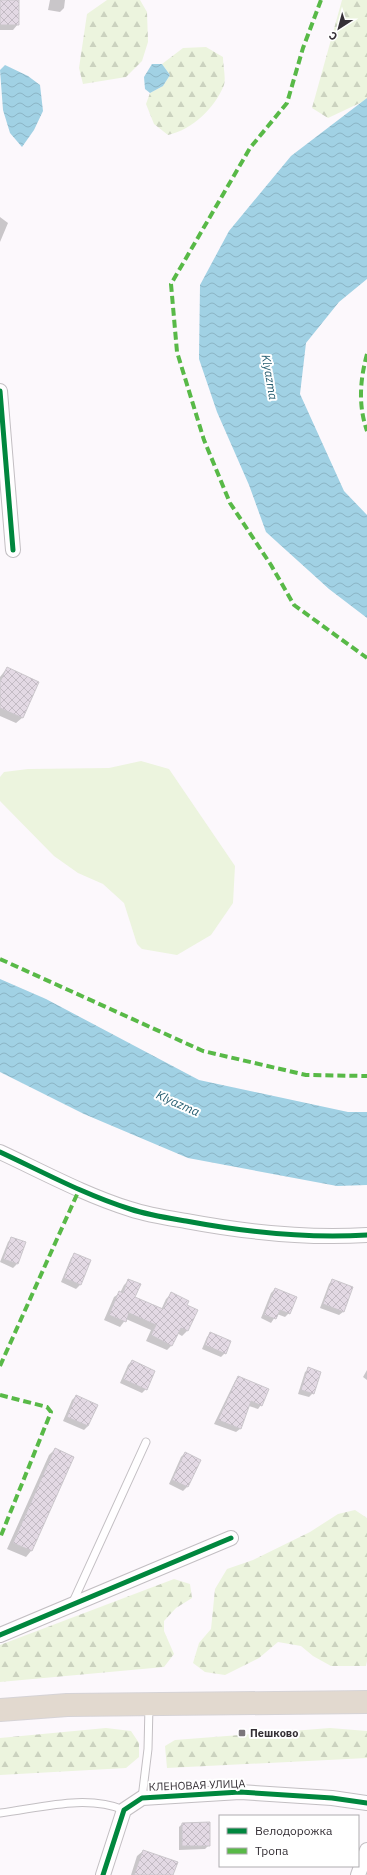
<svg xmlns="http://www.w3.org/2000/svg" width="367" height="1875" viewBox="0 0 367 1875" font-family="'IBM Plex Sans',sans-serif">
<defs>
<pattern id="forest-firs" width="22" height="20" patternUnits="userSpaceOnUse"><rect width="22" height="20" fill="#ecf4de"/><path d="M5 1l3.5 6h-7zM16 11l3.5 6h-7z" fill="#cbd2bf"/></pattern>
<pattern id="water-waves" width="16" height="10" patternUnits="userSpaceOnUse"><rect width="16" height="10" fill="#a1d1e4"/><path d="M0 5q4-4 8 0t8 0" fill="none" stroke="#8bb4c4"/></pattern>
<pattern id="building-cross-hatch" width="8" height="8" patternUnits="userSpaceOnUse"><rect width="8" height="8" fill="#e3d9e4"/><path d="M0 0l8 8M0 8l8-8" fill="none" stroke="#c3bbc4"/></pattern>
</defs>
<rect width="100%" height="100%" fill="#fcf8fc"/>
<path fill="#ecf4de" d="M 141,761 L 169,769 L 235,866 L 233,903 L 211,935 L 177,955 L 142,949 L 137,944 L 124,903 L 103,884 L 78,873 L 54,856 L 0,801 L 0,777 L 4,772 L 28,769 L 109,768 Z"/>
<path fill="url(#forest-firs)" d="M 107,0 L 140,0 L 147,12 L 148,42 L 142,61 L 126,77 L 83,84 L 79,68 L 87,14 Z
M 342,0 L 367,0 L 367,98 L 362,102 L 328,118 L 312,108 Z
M 206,47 L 223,57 C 223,65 226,78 224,85 C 215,108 192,130 168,135 L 154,124 L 146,104 L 150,93 L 163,86 L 170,75 L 162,64 L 183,48 Z
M 355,1510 L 367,1518 L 367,1661 L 366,1666 L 331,1666 L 313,1656 L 301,1646 L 278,1642 L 259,1658 L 225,1675 L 205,1672 L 193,1663 L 199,1643 L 211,1629 L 215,1589 L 227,1569 L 253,1560 L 310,1532 L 338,1514 Z
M 174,1579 L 190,1584 L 192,1598 L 176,1608 L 164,1621 L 164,1631 L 174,1654 L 164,1667 L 0,1682 L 0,1645 Z
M 106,1728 L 131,1731 L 139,1743 L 139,1757 L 126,1768 L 0,1775 L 0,1738 Z
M 330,1728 L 367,1731 L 367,1758 L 167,1768 L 165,1746 L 175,1740 Z"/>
<path fill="url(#water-waves)" d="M 152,64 L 162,64 L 170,75 L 163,86 L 150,93 L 145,89 L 144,77 Z
M 5,65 L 28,76 L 40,85 L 43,111 L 34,130 L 22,147 L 10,133 L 3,110 L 0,70 Z
M 367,98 L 367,279 L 339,302 L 306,343 L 300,394 L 344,491 L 367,515 L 367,618 L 329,589 L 266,532 L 249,485 L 217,412 L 199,359 L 200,285 L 229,231 L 291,156 Z
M 0,979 L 46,999 L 199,1080 L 348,1112 L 367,1112 L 367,1185 L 337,1186 L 188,1158 L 84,1114 L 0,1072 Z"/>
<path fill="#0003" d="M 0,0 L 18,0 L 18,24 L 13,30 L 0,30 Z
M 50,0 L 65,0 L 64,8 L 60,12 L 48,10 Z
M 0,217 L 8,223 L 0,242 Z
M 7,668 L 38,682 L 22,718 L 16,723 L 0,716 L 0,677 Z
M 12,1238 L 17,1264 L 13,1268 L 0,1262 L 8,1242 Z
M 75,1254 L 90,1260 L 80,1285 L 76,1289 L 61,1282 L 71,1258 Z
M 129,1280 L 134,1298 L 161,1310 L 166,1299 L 171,1294 L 186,1306 L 187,1331 L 182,1336 L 177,1333 L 172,1345 L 167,1350 L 146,1341 L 151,1330 L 126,1319 L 120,1327 L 104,1320 L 114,1297 L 120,1293 L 124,1285 Z
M 333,1280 L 343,1312 L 339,1315 L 320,1308 L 329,1284 Z
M 275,1289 L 289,1313 L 285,1317 L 277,1314 L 271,1323 L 261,1318 L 271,1293 Z
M 211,1333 L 230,1341 L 225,1353 L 221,1357 L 202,1349 L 207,1337 Z
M 132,1361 L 146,1389 L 142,1393 L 120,1383 L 128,1365 Z
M 309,1369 L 313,1393 L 309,1397 L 298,1394 L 305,1372 Z
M 367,1370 L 367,1380 L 363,1377 Z
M 239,1377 L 261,1405 L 258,1409 L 249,1406 L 240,1429 L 236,1432 L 214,1424 L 235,1381 Z
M 76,1396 L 88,1426 L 84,1430 L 63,1421 L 72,1400 Z
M 55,1449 L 73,1457 L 31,1551 L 26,1557 L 7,1549 L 49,1455 Z
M 185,1453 L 199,1460 L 187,1487 L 183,1491 L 169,1484 L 181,1457 Z
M 182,1824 L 209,1845 L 205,1849 L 179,1850 L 179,1827 Z
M 143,1851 L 172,1875 L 131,1875 L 137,1856 Z"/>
<path fill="url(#building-cross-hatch)" stroke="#cbc7cc" d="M 0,0 L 19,0 L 19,25 L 0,25 Z
M 7,667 L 39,682 L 23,718 L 0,708 L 0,682 Z
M 11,1237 L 26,1242 L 18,1264 L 3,1259 Z
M 74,1253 L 91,1260 L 81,1285 L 64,1278 Z
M 128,1279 L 141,1284 L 135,1297 L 163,1309 L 171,1292 L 189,1301 L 187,1305 L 198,1310 L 188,1331 L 181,1328 L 172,1346 L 151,1335 L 156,1325 L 129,1313 L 126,1322 L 109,1315 L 119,1291 L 123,1293 Z
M 332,1279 L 353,1287 L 344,1312 L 323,1304 Z
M 275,1288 L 297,1297 L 290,1314 L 280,1310 L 276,1319 L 264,1315 Z
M 210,1332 L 231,1341 L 226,1354 L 205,1345 Z
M 132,1360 L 155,1371 L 147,1390 L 123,1379 Z
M 308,1367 L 321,1372 L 314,1394 L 301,1390 Z
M 238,1376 L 269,1389 L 262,1406 L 251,1401 L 241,1429 L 218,1420 Z
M 76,1395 L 98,1405 L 88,1426 L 67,1417 Z
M 55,1448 L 74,1457 L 32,1551 L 13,1543 Z
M 185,1452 L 201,1460 L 188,1487 L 172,1480 Z
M 210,1822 L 210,1846 L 182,1846 L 182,1823 Z
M 143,1850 L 178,1862 L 173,1875 L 134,1875 Z"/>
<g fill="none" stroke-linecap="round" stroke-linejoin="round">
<defs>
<path id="lane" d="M 72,1604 L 146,1442
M 142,1798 L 148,1749 L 149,1706
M 0,1813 C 40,1808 86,1794 124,1810"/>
<path id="street" d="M 0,391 L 13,550
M 0,1152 C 43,1172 85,1195 130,1209 C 148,1215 168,1218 186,1221 C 245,1232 307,1239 367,1235
M 0,1635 L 231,1538
M 103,1875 L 124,1810 L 142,1798 L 240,1792 L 332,1798 L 367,1803
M 358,1875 L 367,1850"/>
<path id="highway" d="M 0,1710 L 67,1705 L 367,1702"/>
</defs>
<use href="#lane" stroke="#c3bfc3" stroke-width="9"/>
<use href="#street" stroke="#c3bfc3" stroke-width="16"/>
<use href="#highway" stroke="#d6d3d6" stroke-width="24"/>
<use href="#lane" stroke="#fffeff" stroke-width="7"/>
<use href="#street" stroke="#fffeff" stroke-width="14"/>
<use href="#highway" stroke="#e2d9cf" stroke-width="22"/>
<path stroke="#58b947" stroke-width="4" stroke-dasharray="8 4" stroke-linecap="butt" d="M 321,0 L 303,48 L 287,103 L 250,148 L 171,284 L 177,352 L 204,440 L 230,503 L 271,565 L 294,605 L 367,658
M 367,354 C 360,380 358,405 367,431
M 0,959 L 203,1051 L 306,1075 L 367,1076
M 0,1366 L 79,1190
M 0,1395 L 47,1407 L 51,1412 L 0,1538"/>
<defs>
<path id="cycleway" d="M 0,391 L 13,550
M 0,1152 C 43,1172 85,1195 130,1209 C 148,1215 168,1218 186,1221 C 245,1232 307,1239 367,1235
M 0,1635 L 231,1538
M 103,1875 L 124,1810 L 142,1798 L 240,1792 L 332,1798 L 367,1803"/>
</defs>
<use href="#cycleway" stroke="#fff" stroke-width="8"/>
<use href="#cycleway" stroke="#00873e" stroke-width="5"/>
</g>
<rect fill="#7b767b" stroke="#fff" stroke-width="1.5" x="238" y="1729" width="8" height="8" rx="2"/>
<g text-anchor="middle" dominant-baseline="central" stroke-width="4" stroke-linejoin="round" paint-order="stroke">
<g font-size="11" font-weight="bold" fill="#353036" stroke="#fff" text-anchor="start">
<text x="250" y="1733">Пешково</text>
</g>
<g font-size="11" fill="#353036" stroke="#fff">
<text transform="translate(197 1785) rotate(-2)">КЛЕНОВАЯ УЛИЦА</text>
</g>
<g font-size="12" font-style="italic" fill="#275e71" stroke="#fff">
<text transform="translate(270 377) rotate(80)">Klyazma</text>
<text transform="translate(178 1103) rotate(24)">Klyazma</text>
</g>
</g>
<rect x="219" y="1815" width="140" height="52" fill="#ffffff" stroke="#aeacaf"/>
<rect x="227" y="1828" width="20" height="6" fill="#00873e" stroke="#aeacaf"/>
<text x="255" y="1835" font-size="12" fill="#353036">Велодорожка</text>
<rect x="227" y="1848" width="20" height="6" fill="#58b947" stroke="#aeacaf"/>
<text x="255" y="1855" font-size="12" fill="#353036">Тропа</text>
<g transform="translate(339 28) rotate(216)" stroke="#ffffff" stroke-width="3" paint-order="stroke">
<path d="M0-3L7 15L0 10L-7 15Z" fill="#353036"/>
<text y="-6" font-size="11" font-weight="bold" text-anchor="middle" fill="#353036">С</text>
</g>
</svg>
